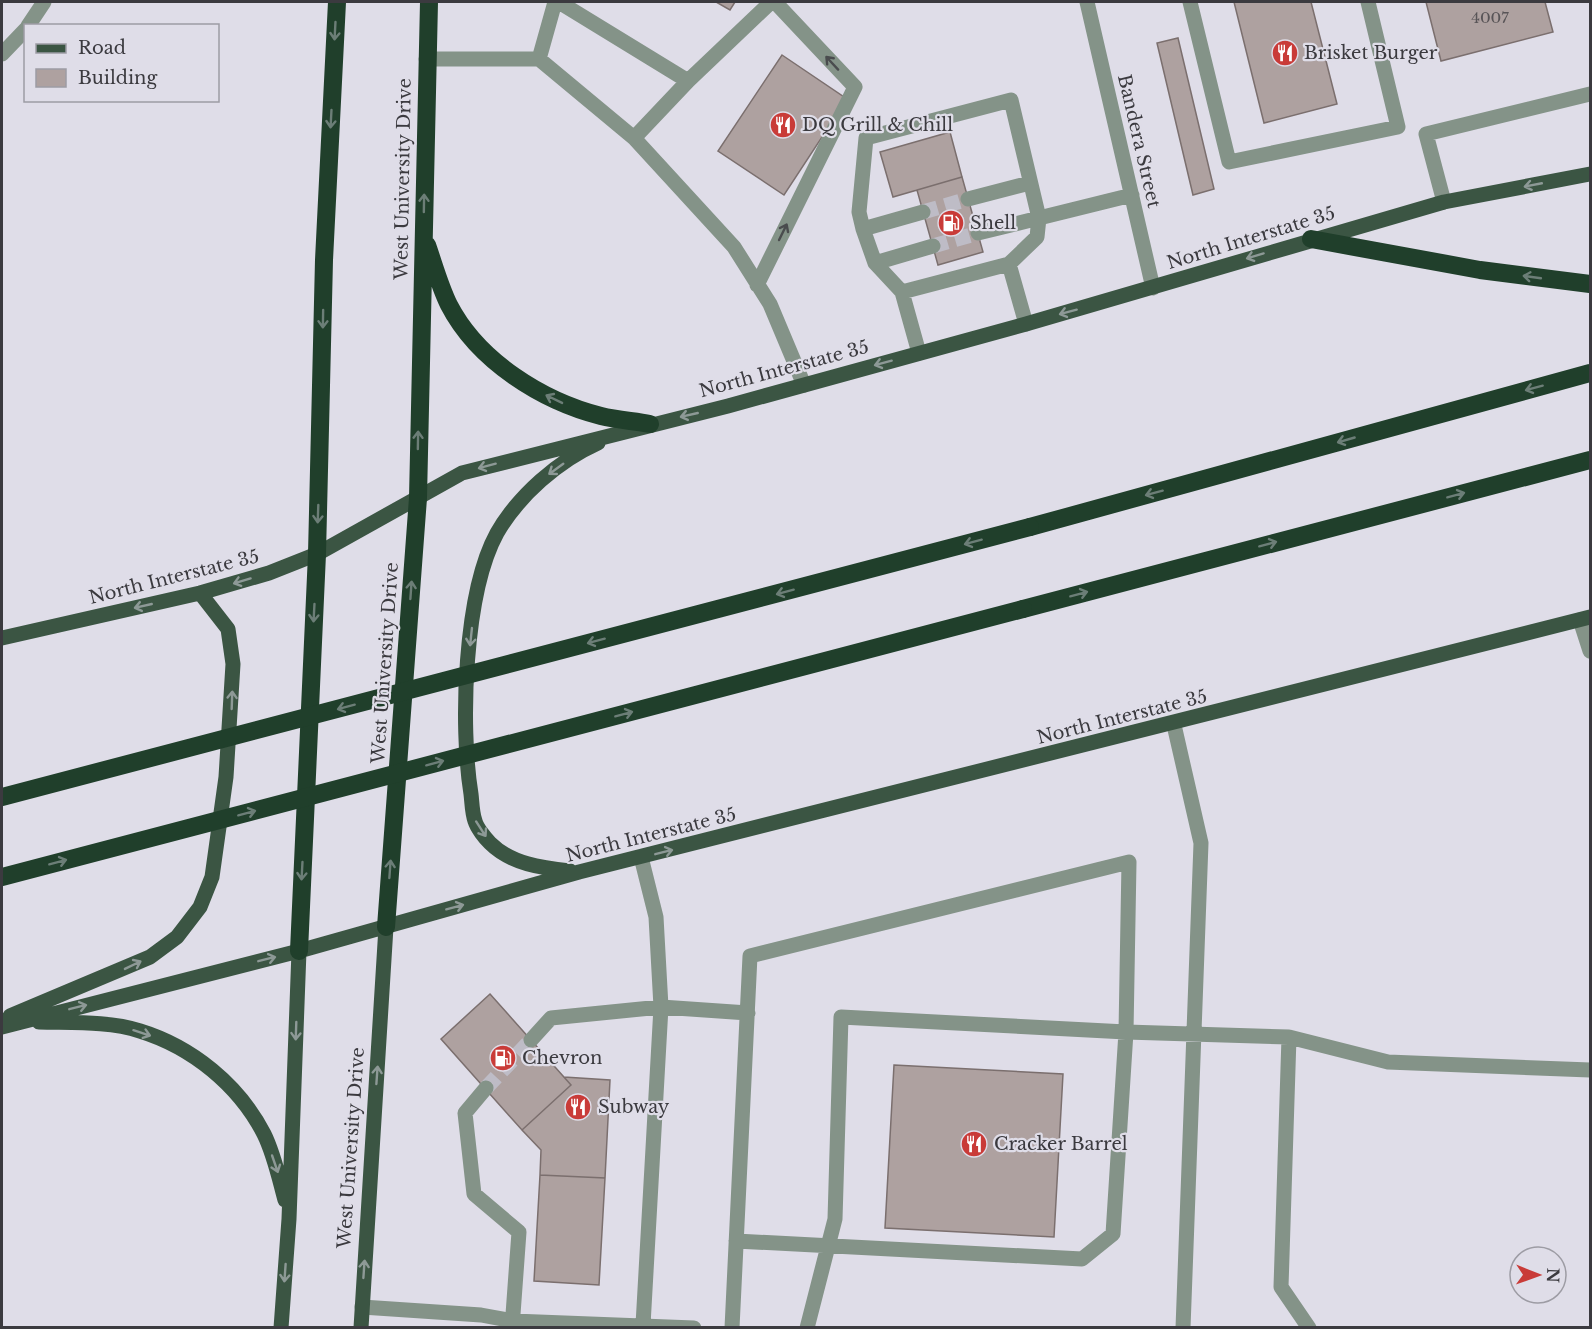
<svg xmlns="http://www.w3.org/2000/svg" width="1592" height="1329" viewBox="0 0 1592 1329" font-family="'Libre Baskerville',serif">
<rect width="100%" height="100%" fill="#dfdde8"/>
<path fill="#aea1a0" stroke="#7b6f6e" stroke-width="1.5" d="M 716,2 L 735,2 L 730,10 Z
M 1234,2 L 1311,2 L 1337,104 L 1264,123 Z
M 1426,2 L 1545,2 L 1553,32 L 1441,61 Z
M 1178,38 L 1214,189 L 1193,195 L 1157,43 Z
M 782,55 L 847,99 L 784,195 L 718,151 Z
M 950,132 L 962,177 L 893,197 L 880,152 Z
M 962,177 L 983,252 L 938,265 L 917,190 Z
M 490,994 L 571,1085 L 522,1130 L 441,1039 Z
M 894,1065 L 1063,1074 L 1054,1237 L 885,1228 Z
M 564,1077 L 610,1080 L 605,1178 L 540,1175 L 541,1150 L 522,1130 L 571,1085 Z
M 540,1175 L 605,1178 L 599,1285 L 534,1281 Z"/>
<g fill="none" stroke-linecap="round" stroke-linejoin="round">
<path stroke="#bebcc6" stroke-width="15" stroke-dasharray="15 8" stroke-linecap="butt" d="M 923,212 L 968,199
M 933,246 L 978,233
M 486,1088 L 531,1040"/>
<path stroke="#849388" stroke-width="15" d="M 559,2 L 688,81
M 1087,2 L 1153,288
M 1190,2 L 1229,162 L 1398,127 L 1368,2
M 28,26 L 44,2
M 2,54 L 26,29
M 426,59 L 539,59 L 634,138 L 734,247 L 770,304 L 804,385
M 539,59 L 555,2
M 634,138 L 688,81 L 771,2
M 968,199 L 1030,183
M 1444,202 L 1426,134 L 1590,94
M 863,229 L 923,212
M 875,263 L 933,246
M 1009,264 L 1026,324
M 757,285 L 855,87 L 775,2
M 902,292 L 1009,264 L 1037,237 L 1039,218 L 1132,195
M 919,353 L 902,292 L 875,263 L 863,229 L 859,212 L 866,138 L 1011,100 L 1039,218 L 978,233
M 1580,620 L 1590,651
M 1174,725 L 1201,843 L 1183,1328
M 641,857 L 656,917 L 661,1007 L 643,1325
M 1289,1037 L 1281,1287 L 1309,1328
M 531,1040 L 551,1018 L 661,1007 L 748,1013
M 486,1088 L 465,1113 L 474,1194 L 519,1232 L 512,1328
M 362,1307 L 481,1315 L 513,1321 L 694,1328
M 732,1328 L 750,956 L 1129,862 L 1126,1032 L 1113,1234 L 1082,1259 L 736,1241
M 807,1328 L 835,1219 L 841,1017 L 1126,1032 L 1289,1037 L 1388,1062 L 1590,1070"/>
<path stroke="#3b5543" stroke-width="15" d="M 2,638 L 200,593 L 269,573 L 317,554 L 462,473 L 728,406 L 1026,324 L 1444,202 L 1590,174
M 570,871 C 542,868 511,864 490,843 C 485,838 477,828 475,821 C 472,813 472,802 471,794 C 460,726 464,593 497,533 C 519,495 558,461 598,443
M 10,1016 L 150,957 L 177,937 L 200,907 L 212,877 L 226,777 L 233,664 L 228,629 L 200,593
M 39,1022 C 71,1023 109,1021 140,1031 C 192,1047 239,1085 264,1134 C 274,1154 279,1178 285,1200
M 2,1027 L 299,951 L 579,872 L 1590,617
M 281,1328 L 289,1219 L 299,951
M 361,1328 L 386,927"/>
<path stroke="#203f2b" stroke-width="18" d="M 1311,239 L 1480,270 L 1590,284
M 427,245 C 434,265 440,287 449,305 C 478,361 542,401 601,416 C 617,420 634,421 650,424
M 1030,527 L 1590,373
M 1023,609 L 1590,460
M 386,927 L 418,498 L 429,2
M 299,951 L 317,554 L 324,260 L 337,2"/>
<path stroke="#203f2b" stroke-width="18" d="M 2,797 L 1030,527
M 2,877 L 1023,609"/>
</g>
<defs><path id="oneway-shaft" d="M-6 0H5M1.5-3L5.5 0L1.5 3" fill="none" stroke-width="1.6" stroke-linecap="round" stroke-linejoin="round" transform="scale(1.5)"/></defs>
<g stroke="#6c7e77">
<use href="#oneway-shaft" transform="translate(335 31) rotate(93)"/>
<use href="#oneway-shaft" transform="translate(331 119) rotate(93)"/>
<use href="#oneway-shaft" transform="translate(424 203) rotate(-89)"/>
<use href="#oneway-shaft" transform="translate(1532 277) rotate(-172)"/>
<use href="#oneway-shaft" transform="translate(323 319) rotate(91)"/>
<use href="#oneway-shaft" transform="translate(1534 388) rotate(165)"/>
<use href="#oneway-shaft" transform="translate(554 399) rotate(-154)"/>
<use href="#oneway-shaft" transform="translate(418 440) rotate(-89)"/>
<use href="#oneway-shaft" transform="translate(1346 440) rotate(164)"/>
<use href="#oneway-shaft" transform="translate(1154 493) rotate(165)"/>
<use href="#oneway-shaft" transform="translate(1456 495) rotate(-15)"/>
<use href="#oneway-shaft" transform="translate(318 514) rotate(92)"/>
<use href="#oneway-shaft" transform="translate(973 542) rotate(165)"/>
<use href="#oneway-shaft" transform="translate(1268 544) rotate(-15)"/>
<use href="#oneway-shaft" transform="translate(411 590) rotate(-86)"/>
<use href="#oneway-shaft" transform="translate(785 592) rotate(165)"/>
<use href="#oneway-shaft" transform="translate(1079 594) rotate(-15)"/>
<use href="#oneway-shaft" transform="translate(314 613) rotate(93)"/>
<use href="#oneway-shaft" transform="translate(596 641) rotate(165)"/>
<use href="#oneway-shaft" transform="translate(346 707) rotate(165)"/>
<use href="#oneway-shaft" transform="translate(624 714) rotate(-15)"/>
<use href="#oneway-shaft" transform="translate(435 763) rotate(-15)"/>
<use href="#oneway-shaft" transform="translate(247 813) rotate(-15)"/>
<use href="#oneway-shaft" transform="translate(58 862) rotate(-15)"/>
<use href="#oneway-shaft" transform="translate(390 869) rotate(-86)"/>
<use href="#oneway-shaft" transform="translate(302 871) rotate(93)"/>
</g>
<g stroke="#4a4c4e">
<use href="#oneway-shaft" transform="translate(832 63) rotate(-133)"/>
<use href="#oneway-shaft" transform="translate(783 232) rotate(-64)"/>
</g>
<g stroke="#8d9996">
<use href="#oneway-shaft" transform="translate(1533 185) rotate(169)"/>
<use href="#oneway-shaft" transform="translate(1255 256) rotate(163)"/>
<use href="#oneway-shaft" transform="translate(1068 312) rotate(165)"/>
<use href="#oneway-shaft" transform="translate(883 363) rotate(165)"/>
<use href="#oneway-shaft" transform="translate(689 415) rotate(167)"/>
<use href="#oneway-shaft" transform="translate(487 466) rotate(165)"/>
<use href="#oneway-shaft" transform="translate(556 469) rotate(144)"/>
<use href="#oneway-shaft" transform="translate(242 581) rotate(163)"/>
<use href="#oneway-shaft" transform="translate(143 606) rotate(167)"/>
<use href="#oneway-shaft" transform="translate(471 637) rotate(96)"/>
<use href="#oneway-shaft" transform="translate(232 700) rotate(-88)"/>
<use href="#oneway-shaft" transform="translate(481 829) rotate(57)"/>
<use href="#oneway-shaft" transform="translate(664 852) rotate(-14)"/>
<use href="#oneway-shaft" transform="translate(455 907) rotate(-15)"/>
<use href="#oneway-shaft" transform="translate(267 959) rotate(-14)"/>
<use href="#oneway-shaft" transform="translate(133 965) rotate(-26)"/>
<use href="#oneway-shaft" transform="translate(78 1007) rotate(-14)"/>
<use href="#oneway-shaft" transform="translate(296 1031) rotate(92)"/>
<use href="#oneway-shaft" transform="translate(142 1033) rotate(18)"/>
<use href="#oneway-shaft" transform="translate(377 1075) rotate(-86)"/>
<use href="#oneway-shaft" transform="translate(275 1164) rotate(71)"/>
<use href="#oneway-shaft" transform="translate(364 1269) rotate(-86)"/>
<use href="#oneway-shaft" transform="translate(285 1273) rotate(94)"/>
</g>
<defs>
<symbol id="restaurant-disc" viewBox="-11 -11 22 22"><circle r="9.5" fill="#c93b38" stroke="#dfdde8"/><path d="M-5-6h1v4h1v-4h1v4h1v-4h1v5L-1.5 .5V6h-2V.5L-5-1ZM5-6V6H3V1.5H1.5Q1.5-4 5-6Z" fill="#fff"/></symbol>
<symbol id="fuel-disc" viewBox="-11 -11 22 22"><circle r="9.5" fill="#c93b38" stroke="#dfdde8"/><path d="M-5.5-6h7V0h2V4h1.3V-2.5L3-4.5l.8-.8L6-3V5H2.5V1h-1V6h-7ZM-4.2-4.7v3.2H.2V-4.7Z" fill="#fff"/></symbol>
</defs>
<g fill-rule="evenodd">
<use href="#restaurant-disc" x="1270" y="38" width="30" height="30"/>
<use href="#restaurant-disc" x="768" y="110" width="30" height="30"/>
<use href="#fuel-disc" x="936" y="208" width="30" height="30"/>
<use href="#fuel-disc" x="488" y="1043" width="30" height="30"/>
<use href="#restaurant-disc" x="563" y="1092" width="30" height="30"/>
<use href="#restaurant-disc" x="959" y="1129" width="30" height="30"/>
</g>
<g text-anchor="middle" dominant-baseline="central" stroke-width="4.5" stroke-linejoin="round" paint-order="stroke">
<g font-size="15" fill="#585457">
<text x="1490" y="17">4007</text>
</g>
<g font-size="18" fill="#3b3a3f" stroke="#dfdde8" text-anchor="start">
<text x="1304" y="53">Brisket Burger</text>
<text x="802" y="125">DQ Grill &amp; Chill</text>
<text x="970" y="223">Shell</text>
<text x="522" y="1058">Chevron</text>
<text x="598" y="1107">Subway</text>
<text x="994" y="1144">Cracker Barrel</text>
</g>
<g font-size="18" fill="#3b3a3f" stroke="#dfdde8">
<text transform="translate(1139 141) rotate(77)">Bandera Street</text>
<text transform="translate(403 179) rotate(-89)">West University Drive</text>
<text transform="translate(1251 238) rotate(-17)">North Interstate 35</text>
<text transform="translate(784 369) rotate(-15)">North Interstate 35</text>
<text transform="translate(174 577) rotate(-14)">North Interstate 35</text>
<text transform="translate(385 663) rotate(-86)">West University Drive</text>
<text transform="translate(1122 717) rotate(-14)">North Interstate 35</text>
<text transform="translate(651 835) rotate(-14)">North Interstate 35</text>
<text transform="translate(351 1148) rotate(-86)">West University Drive</text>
</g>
</g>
<rect width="1592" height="1329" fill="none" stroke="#3b3a3f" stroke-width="6"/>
<rect x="24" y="24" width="195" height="78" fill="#dfdde8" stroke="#9d9ca4" stroke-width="1.5"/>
<rect x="36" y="44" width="30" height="9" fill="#3b5543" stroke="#9d9ca4" stroke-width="1.5"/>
<text x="78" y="54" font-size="18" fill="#3b3a3f">Road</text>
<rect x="36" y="69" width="30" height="18" fill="#aea1a0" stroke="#9d9ca4" stroke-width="1.5"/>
<text x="78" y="84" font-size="18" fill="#3b3a3f">Building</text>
<g transform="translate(1538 1275) rotate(91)"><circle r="28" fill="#dfdde8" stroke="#9d9ca4" stroke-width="1.5"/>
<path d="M0-4.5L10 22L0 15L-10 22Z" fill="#c93b38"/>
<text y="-9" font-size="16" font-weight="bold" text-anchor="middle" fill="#3b3a3f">N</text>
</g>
</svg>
